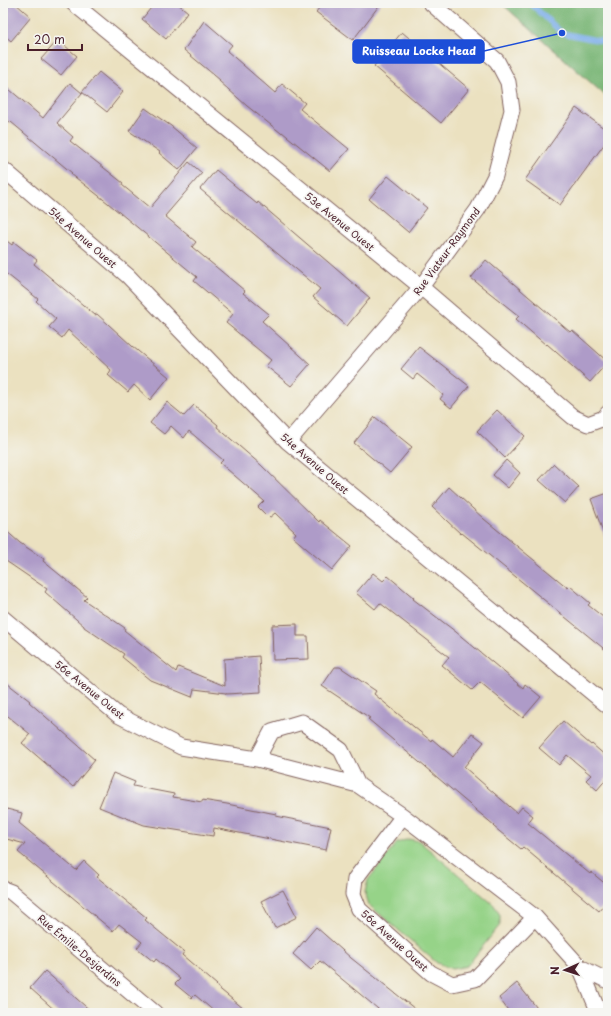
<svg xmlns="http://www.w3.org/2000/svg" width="611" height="1016" viewBox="0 0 611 1016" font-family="'Playpen Sans',sans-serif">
<rect width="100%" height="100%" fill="#f6f6f2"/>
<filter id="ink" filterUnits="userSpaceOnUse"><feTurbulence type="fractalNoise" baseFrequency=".025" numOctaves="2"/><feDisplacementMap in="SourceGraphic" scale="8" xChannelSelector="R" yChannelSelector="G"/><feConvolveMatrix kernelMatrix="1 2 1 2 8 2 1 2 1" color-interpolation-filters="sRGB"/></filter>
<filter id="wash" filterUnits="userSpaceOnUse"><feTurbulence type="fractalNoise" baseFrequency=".012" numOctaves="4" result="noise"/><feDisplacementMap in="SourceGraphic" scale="16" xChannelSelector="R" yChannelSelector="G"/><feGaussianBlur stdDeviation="0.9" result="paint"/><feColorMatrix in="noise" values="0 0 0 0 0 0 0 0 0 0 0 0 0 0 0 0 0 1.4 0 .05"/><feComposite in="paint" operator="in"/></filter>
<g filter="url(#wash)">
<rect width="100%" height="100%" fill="#ebe1c0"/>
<path fill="#96d388" stroke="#70795a" d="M 408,839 L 419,841 L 494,905 L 500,915 L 500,925 L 467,966 L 452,969 L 437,963 L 369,905 L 365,892 L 368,880 L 397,843 Z"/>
<path fill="#78b574" stroke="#616a50" d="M 501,3 L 608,3 L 608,98 Z"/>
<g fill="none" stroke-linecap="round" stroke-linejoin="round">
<path stroke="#7daee9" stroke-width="5.5" d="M 530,3 L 562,33 L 601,41 L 608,36"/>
</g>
<g id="blocks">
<path fill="#ae9bc8" d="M 11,3 L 15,3 L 31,17 L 11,41 L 3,34 L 3,13 Z
M 155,3 L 177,3 L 188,12 L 166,39 L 142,19 Z
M 323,3 L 381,3 L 353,40 L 316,12 Z
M 204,21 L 232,45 L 227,51 L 275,93 L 282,84 L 305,103 L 300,109 L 349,149 L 330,171 L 282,132 L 281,133 L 247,106 L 219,81 L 220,80 L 184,50 Z
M 402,32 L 469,89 L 441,123 L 374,66 Z
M 58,40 L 77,56 L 61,75 L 41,59 Z
M 99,72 L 123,92 L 107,112 L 82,92 Z
M 70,83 L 82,93 L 57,123 L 73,137 L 70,141 L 123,183 L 122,185 L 150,208 L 189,162 L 202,173 L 165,216 L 196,242 L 192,247 L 245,291 L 243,293 L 269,314 L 262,321 L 310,364 L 291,386 L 266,366 L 271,360 L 226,323 L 233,314 L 194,281 L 197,277 L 108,203 L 71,174 L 72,173 L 11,122 L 11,123 L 3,116 L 3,84 L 43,118 Z
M 145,108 L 171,126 L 197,148 L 179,170 L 159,153 L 160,152 L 129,131 Z
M 576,108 L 608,131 L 608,139 L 560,205 L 525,180 Z
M 216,170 L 257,204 L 258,202 L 370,298 L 347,326 L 313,297 L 320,289 L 200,189 Z
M 388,176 L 427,208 L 408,232 L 369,199 Z
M 3,238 L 12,245 L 14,242 L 37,260 L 34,264 L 95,315 L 97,314 L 132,346 L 169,377 L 150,400 L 134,385 L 128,392 L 108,375 L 111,370 L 68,330 L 62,338 L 49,327 L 56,319 L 36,301 L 38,299 L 3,271 Z
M 486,260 L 570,332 L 572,330 L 608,362 L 590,382 L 547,344 L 546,345 L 516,319 L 519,316 L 471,278 Z
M 419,347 L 469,386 L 451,408 L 440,399 L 443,395 L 417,374 L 413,379 L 401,369 Z
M 167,402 L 184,416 L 194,405 L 218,425 L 217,427 L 261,465 L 319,522 L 320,520 L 352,546 L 332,570 L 293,537 L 296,533 L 275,513 L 269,518 L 258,507 L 264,501 L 220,463 L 223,460 L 189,431 L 184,438 L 171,426 L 164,434 L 150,423 Z
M 497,410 L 525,436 L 505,458 L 477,431 Z
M 375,417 L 412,447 L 390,473 L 354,443 Z
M 506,460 L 520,473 L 508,488 L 493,475 Z
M 554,464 L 579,487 L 565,503 L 539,480 Z
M 449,487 L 484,519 L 568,588 L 570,586 L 590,603 L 588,605 L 608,621 L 608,652 L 462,533 L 461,534 L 432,507 Z
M 608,493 L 608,540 L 606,540 L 591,499 Z
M 3,528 L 20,543 L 44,559 L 43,561 L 87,597 L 84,600 L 125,628 L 124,630 L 176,672 L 178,667 L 225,686 L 224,659 L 259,656 L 261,692 L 226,694 L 226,693 L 194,689 L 192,697 L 150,680 L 122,657 L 124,654 L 84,627 L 84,626 L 45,592 L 47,589 L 3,559 Z
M 373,573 L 383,581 L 388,576 L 414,598 L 413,599 L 456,632 L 523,688 L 525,684 L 541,697 L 523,718 L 480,682 L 472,690 L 442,665 L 449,657 L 380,603 L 375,609 L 356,593 Z
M 297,624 L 297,636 L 308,636 L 309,659 L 273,660 L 272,625 Z
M 335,667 L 340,667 L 376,691 L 374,694 L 431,741 L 432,739 L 453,757 L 472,733 L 484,742 L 464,767 L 517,813 L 522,807 L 533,816 L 528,823 L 590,874 L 591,872 L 608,886 L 608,900 L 599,911 L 523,847 L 521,849 L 494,827 L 495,826 L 368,719 L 370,718 L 322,686 Z
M 3,680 L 30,701 L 29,702 L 95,760 L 73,787 L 22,743 L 30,734 L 3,712 Z
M 563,721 L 591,745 L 592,744 L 608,758 L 608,777 L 597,790 L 586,780 L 591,775 L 567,755 L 559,765 L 539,748 Z
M 113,773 L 135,782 L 133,786 L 174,794 L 173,797 L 202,802 L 202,800 L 227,804 L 276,814 L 276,816 L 331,827 L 326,850 L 214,828 L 213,836 L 144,825 L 99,807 Z
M 3,808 L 22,813 L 19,823 L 76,870 L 84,861 L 99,875 L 97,877 L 147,918 L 145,920 L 184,952 L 182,955 L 217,985 L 216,986 L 249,1013 L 216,1013 L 195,995 L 192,998 L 175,984 L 180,979 L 156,959 L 154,962 L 137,948 L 142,942 L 119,924 L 113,931 L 18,852 L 25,844 L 3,838 Z
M 283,890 L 297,917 L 275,928 L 261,901 Z
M 316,927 L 351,958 L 420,1013 L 383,1013 L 320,961 L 311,970 L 293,954 Z
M 45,971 L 93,1013 L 58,1013 L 30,988 Z
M 517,983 L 541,1013 L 510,1013 L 499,998 Z"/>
</g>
</g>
<g filter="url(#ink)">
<use href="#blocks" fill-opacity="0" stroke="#82635f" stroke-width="1"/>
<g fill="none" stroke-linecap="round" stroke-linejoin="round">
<defs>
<path id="street" d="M 73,3 L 421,287 L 573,417 L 588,424 L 604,418 L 608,413
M 3,169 L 128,276 L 288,442 L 608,706
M 288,442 L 421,287 L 478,209 L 495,176 L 512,110 L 508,82 L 497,61 L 431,3
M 3,618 L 118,715 L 181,747 L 257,759 L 358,785 L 403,816 L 535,917 L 580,967 L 599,1013
M 257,759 L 272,731 L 302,722 L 341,750 L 358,785
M 403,816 L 355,879 L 353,894 L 359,909 L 431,973 L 452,984 L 475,979 L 535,917
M 3,889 L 11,892 L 155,1013
M 580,967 L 608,981"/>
</defs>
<use href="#street" stroke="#82635f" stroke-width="17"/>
<use href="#street" stroke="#fff" stroke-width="15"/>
</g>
</g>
<g text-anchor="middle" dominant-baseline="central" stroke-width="3.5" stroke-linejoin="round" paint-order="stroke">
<g font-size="10" fill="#4a1f2b" stroke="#f6f6f2">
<text transform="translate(340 221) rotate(39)">53e Avenue Ouest</text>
<text transform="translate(83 237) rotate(41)">54e Avenue Ouest</text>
<text transform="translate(446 251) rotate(-54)">Rue Viateur-Raymond</text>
<text transform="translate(315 463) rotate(41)">54e Avenue Ouest</text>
<text transform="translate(90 689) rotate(39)">56e Avenue Ouest</text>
<text transform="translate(395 940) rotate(42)">56e Avenue Ouest</text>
<text transform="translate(80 950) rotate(40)">Rue Émilie-Desjardins</text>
</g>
</g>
<path fill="none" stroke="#1d4ed8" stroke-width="1.5" d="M562 33L484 51"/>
<circle fill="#1d4ed8" stroke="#f6f6f2" stroke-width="1.5" cx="562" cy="33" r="4"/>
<rect fill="#1d4ed8" stroke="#1d4ed8" stroke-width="1.5" x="353" y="40" width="131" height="23" rx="4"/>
<g font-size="11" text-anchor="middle" font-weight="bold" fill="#fff">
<text x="419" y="55">Ruisseau Locke Head</text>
</g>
<rect width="611" height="1016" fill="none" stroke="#f6f6f2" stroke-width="16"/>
<g transform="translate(565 970) rotate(267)" stroke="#f6f6f2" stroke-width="3" paint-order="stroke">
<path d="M0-3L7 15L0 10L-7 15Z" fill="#4a1f2b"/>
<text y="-6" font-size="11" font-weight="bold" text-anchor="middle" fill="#4a1f2b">N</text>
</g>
<path d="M28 44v6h54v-6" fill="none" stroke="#4a1f2b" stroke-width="2"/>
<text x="34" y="44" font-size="12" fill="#4a1f2b" stroke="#f6f6f2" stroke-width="3" paint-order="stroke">20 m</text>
</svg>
